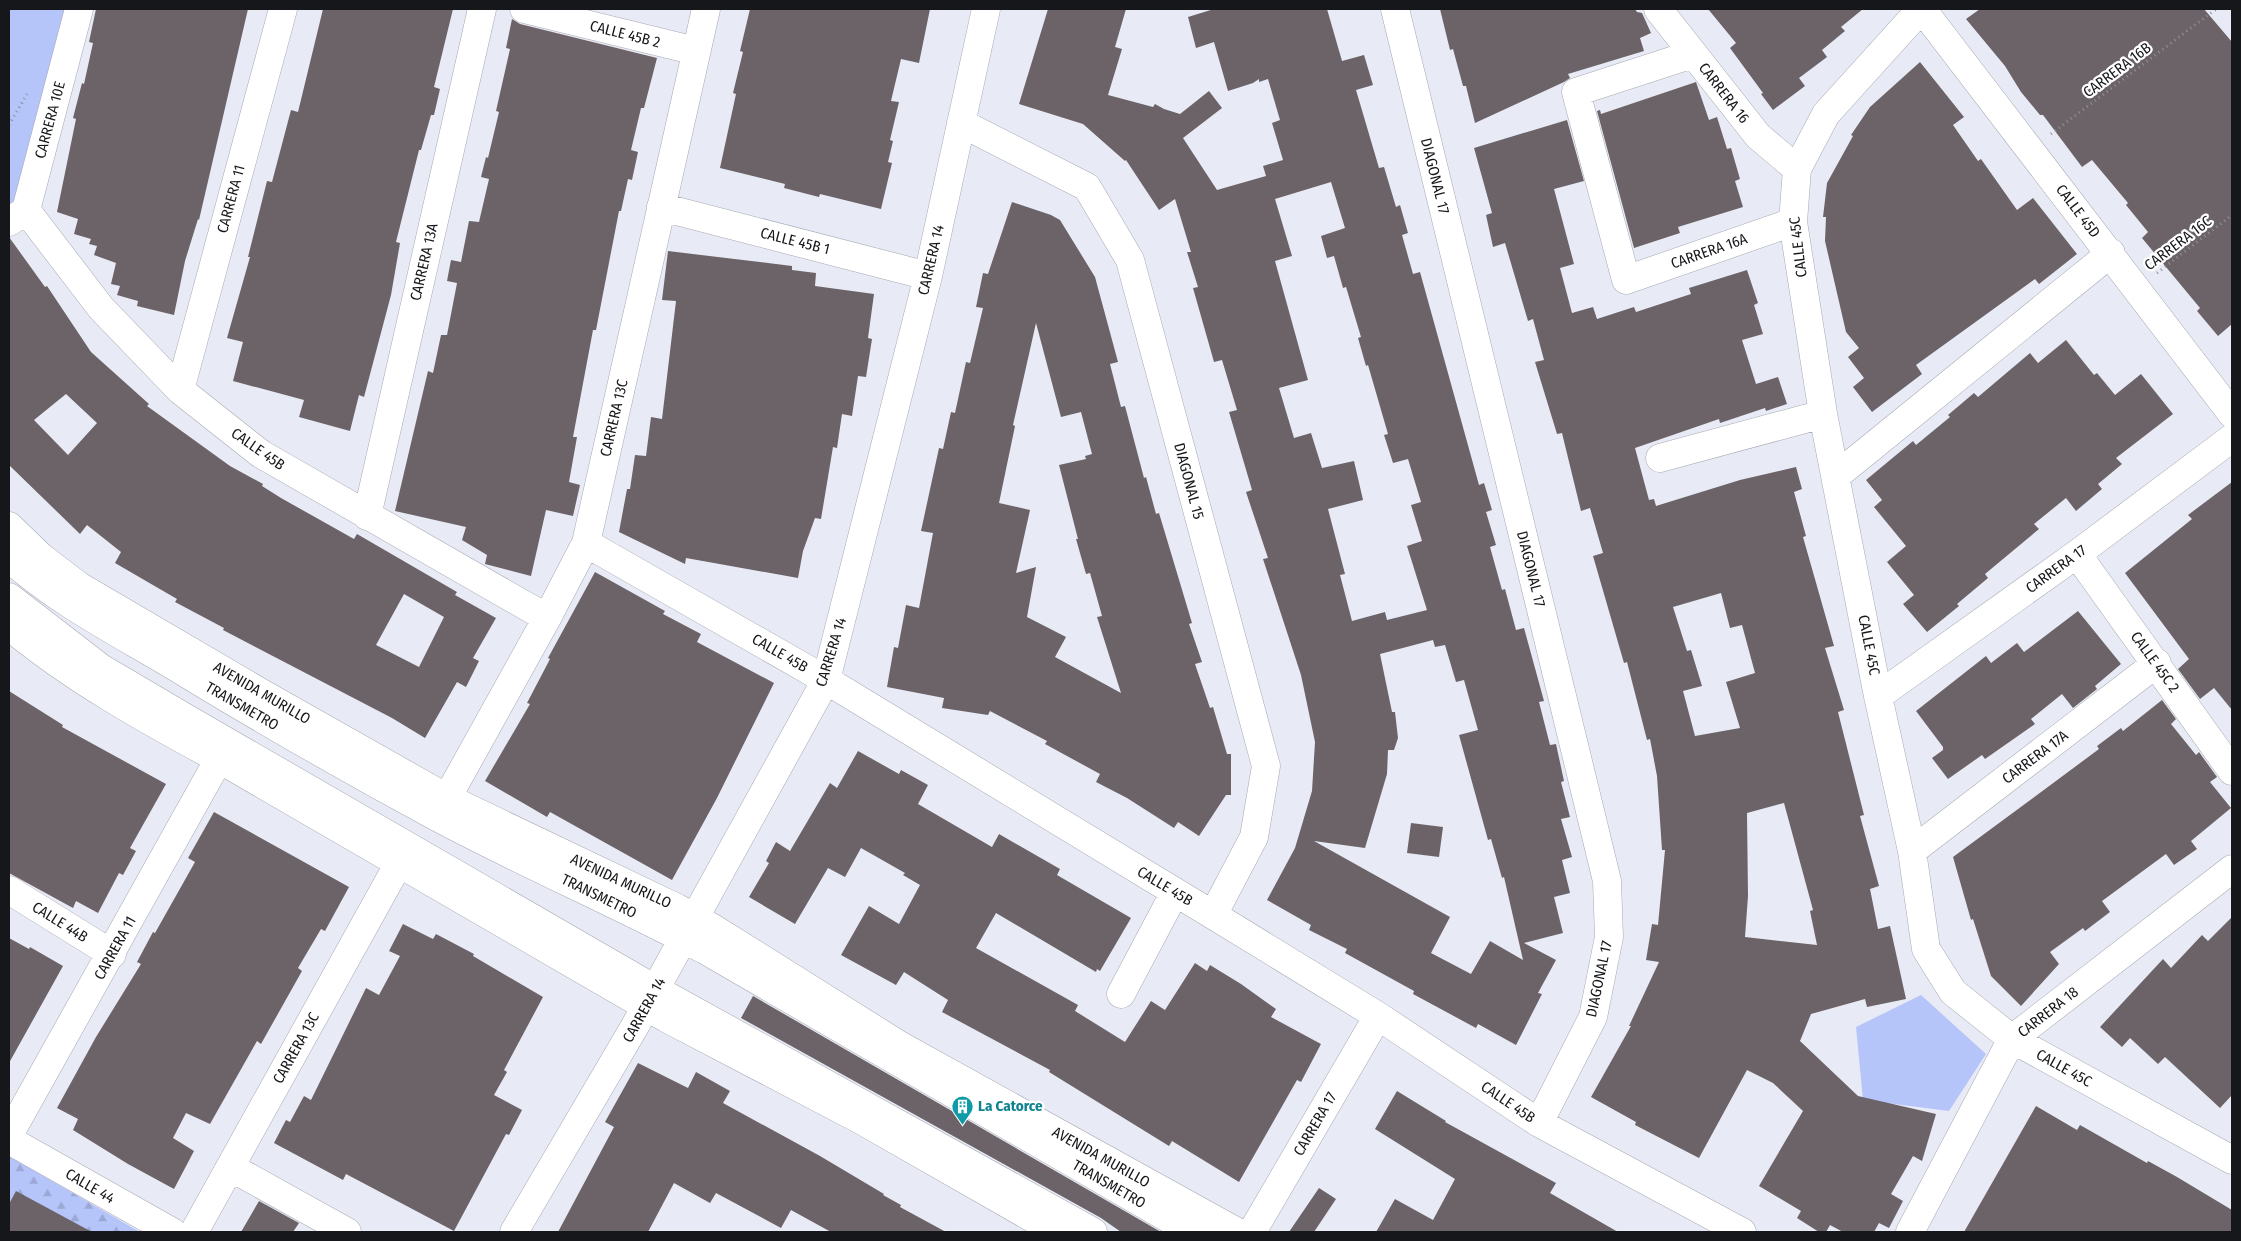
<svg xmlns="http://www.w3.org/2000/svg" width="2241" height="1241" viewBox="0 0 2241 1241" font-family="'Fira Sans Condensed',sans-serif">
<defs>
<pattern id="forest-firs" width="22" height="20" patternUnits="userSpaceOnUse" patternTransform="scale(1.25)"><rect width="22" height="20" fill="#b5c4f9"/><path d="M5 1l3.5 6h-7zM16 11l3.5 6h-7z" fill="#9ba8d5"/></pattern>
</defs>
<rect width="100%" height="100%" fill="#e8ebf5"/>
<path fill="#b5c4f9" d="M 9,9 L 66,9 L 20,200 L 9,207 Z
M 1921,995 L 1986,1054 L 1949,1111 L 1863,1100 L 1856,1027 Z"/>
<path fill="url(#forest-firs)" d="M 9,1156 L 140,1232 L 9,1232 Z"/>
<path fill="#6c6368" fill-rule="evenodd" d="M 96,9 L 248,9 L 199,220 L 198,219 L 185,261 L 174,315 L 137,306 L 138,301 L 117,295 L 120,286 L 111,284 L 116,263 L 94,255 L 97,246 L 89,244 L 91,239 L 74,234 L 78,219 L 57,212 L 76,119 L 73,118 L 82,83 L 84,84 L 93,43 L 89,42 Z
M 323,9 L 453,9 L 434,87 L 440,89 L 434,115 L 431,115 L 421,150 L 419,150 L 396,242 L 400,243 L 391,295 L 364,397 L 359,395 L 350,431 L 299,417 L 304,400 L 233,381 L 243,342 L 227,338 L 250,257 L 248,257 L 267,181 L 272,182 L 291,110 L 298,112 Z
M 750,9 L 930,9 L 919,63 L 901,59 L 891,101 L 899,102 L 890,140 L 893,141 L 888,162 L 892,163 L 881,209 L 820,194 L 819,197 L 784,188 L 785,184 L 720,168 L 736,94 L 733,93 L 743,52 L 740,51 Z
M 1048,9 L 1126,9 L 1115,47 L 1122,49 L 1108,95 L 1153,107 L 1155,104 L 1164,109 L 1180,114 L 1209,91 L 1222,108 L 1183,138 L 1217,190 L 1266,176 L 1263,166 L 1283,160 L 1272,123 L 1280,120 L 1268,79 L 1259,82 L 1259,79 L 1253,83 L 1228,91 L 1214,42 L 1196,48 L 1188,17 L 1214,9 L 1327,9 L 1342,61 L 1364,55 L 1373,85 L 1356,90 L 1379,168 L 1384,167 L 1396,207 L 1400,205 L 1408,233 L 1402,235 L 1413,274 L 1420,272 L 1479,485 L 1484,483 L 1492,510 L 1486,512 L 1496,545 L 1490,547 L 1502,590 L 1505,589 L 1516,630 L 1524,628 L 1544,701 L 1539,702 L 1550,745 L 1556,744 L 1564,781 L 1561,782 L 1570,817 L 1561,819 L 1572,857 L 1562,860 L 1570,893 L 1554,897 L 1563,933 L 1524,943 L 1556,960 L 1538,993 L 1542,994 L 1516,1045 L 1478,1024 L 1476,1028 L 1413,994 L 1414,991 L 1345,953 L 1347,949 L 1309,930 L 1311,925 L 1267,900 L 1295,848 L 1312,791 L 1315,742 L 1301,675 L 1263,559 L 1268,558 L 1246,492 L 1252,490 L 1229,412 L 1237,410 L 1222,360 L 1214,362 L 1193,288 L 1198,287 L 1187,252 L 1191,252 L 1175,199 L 1159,210 L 1126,160 L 1125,161 L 1083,124 L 1019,104 ZM 1331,182 L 1345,228 L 1321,236 L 1327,258 L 1334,256 L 1343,288 L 1346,287 L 1361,337 L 1358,338 L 1366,366 L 1368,365 L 1388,434 L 1384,435 L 1393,463 L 1408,459 L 1421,502 L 1411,505 L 1422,541 L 1407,546 L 1427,610 L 1387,620 L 1385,612 L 1352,621 L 1340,575 L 1345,574 L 1328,509 L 1363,500 L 1354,461 L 1322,468 L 1311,433 L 1294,438 L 1279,388 L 1308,380 L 1275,261 L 1292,256 L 1275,199 ZM 1433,640 L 1435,647 L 1445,645 L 1456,682 L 1464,680 L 1478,730 L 1459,735 L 1488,840 L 1491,839 L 1502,878 L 1504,877 L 1523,960 L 1490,941 L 1471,974 L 1431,953 L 1450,917 L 1314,841 L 1365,848 L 1387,774 L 1388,750 L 1394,750 L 1398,738 L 1395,712 L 1392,712 L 1380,654 Z
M 1440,9 L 1635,9 L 1637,12 L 1642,13 L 1651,33 L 1640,38 L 1644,51 L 1568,74 L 1570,78 L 1564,82 L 1475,123 L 1466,86 L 1463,86 L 1453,49 L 1450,50 Z
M 1708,9 L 1863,9 L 1841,27 L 1845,31 L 1822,50 L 1827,57 L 1799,78 L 1805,86 L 1773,110 L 1761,94 L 1763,93 L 1730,48 L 1736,43 Z
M 1980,9 L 2204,9 L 2232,42 L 2232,324 L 2218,336 L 2197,311 L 2200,308 L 2142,238 L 2148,232 L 2126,205 L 2128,203 L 2092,160 L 2082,167 L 2043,115 L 2040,115 L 2021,92 L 2005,66 L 1966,19 Z
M 512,19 L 520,24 L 657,58 L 644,108 L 641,108 L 631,150 L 638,152 L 632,180 L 628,179 L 621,211 L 619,211 L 596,330 L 593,330 L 573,437 L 577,437 L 569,482 L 580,485 L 573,516 L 546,510 L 531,576 L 485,564 L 487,555 L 462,540 L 466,527 L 395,511 L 428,371 L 433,373 L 441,335 L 447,335 L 457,283 L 447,281 L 451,260 L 461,262 L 469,221 L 479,222 L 489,179 L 481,177 L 486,157 L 488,158 L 499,112 L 496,111 L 510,49 L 506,48 Z
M 1920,62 L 1964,117 L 1953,125 L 1978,161 L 1981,159 L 2017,210 L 2033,198 L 2077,254 L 2039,284 L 2035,279 L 1916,365 L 1922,374 L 1872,412 L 1853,387 L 1864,378 L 1848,357 L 1859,348 L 1846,332 L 1825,241 L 1826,217 L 1823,217 L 1827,183 L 1853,136 L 1851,135 L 1870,107 Z
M 1696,82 L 1709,120 L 1717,117 L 1727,149 L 1731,148 L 1740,179 L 1735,181 L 1743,207 L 1678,227 L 1680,233 L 1634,248 L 1597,111 L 1600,110 L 1601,114 Z
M 1567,120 L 1584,181 L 1554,189 L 1574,264 L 1560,268 L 1572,313 L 1593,307 L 1597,319 L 1634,307 L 1636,312 L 1691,294 L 1689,288 L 1747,270 L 1758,303 L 1754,305 L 1763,334 L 1742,340 L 1756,384 L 1778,377 L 1787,404 L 1766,411 L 1765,408 L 1720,423 L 1719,419 L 1635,448 L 1649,500 L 1654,499 L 1656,506 L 1740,480 L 1796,467 L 1802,489 L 1794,492 L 1806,536 L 1803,537 L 1834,646 L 1825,648 L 1844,710 L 1838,712 L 1864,815 L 1860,816 L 1879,886 L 1870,889 L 1878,929 L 1890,926 L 1906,999 L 1867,1007 L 1865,999 L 1811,1014 L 1800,1041 L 1858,1096 L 1936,1114 L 1922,1161 L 1913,1156 L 1891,1194 L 1903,1201 L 1889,1228 L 1879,1223 L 1874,1232 L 1843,1232 L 1830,1225 L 1826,1232 L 1819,1232 L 1797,1218 L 1801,1211 L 1759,1186 L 1803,1111 L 1773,1083 L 1747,1070 L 1699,1158 L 1635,1125 L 1636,1122 L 1591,1097 L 1631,1026 L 1629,1026 L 1659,962 L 1646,960 L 1652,924 L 1658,925 L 1665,850 L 1662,850 L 1657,776 L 1650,739 L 1647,740 L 1627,662 L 1624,663 L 1593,556 L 1603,553 L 1590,508 L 1581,511 L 1562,433 L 1557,434 L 1535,362 L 1544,360 L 1533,319 L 1528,321 L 1505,243 L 1493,247 L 1486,215 L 1492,213 L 1474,148 ZM 1721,593 L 1730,628 L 1742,625 L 1755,673 L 1726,682 L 1740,728 L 1695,736 L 1683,691 L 1702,686 L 1691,650 L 1687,651 L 1673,607 ZM 1784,803 L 1813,910 L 1810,911 L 1817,945 L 1745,937 L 1748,896 L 1747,813 Z
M 1012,202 L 1051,215 L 1060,220 L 1095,277 L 1118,362 L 1110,364 L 1121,407 L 1125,406 L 1144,478 L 1146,477 L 1156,514 L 1159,513 L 1192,623 L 1189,624 L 1202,662 L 1195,664 L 1210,708 L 1213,707 L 1227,754 L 1231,754 L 1231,795 L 1226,795 L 1199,836 L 1178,822 L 1174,828 L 1127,798 L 1096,782 L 1100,774 L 1045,744 L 1047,741 L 990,711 L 988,715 L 942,708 L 944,698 L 887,687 L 894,647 L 898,648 L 906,605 L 919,608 L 933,533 L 921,531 L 939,448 L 943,449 L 951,412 L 955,413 L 966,362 L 970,363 L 983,308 L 976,307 L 983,273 L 988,274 ZM 1036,323 L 1061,417 L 1081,412 L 1092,454 L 1085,456 L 1086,459 L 1059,465 L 1078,539 L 1076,539 L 1086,574 L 1090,573 L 1102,616 L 1097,617 L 1121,693 L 1055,657 L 1066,637 L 1027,617 L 1036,567 L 1016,573 L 1030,510 L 999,503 L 1015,426 L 1013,425 Z
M 9,237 L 45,287 L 47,286 L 91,352 L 149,404 L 147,406 L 230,466 L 263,484 L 262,486 L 281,498 L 354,539 L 357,534 L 457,592 L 455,595 L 496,618 L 473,658 L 479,661 L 466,687 L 457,682 L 425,738 L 392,718 L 223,630 L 224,628 L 175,602 L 177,599 L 115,563 L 121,552 L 87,525 L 80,534 L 9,465 ZM 66,394 L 97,423 L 68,455 L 34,420 ZM 404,594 L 444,617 L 419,667 L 376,645 Z
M 668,251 L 792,266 L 792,270 L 816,273 L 815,286 L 874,294 L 868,338 L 872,339 L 866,377 L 858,376 L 852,416 L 842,414 L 837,448 L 833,447 L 821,519 L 815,518 L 803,551 L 798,578 L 686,558 L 685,564 L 619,532 L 627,489 L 630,489 L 635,455 L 646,456 L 651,417 L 662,419 L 676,301 L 662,300 Z
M 2066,340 L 2094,375 L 2097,373 L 2115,395 L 2141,374 L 2173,414 L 2116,458 L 2122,464 L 2098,484 L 2102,489 L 2076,511 L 2066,498 L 2034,524 L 2039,529 L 1985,574 L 1988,578 L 1957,604 L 1959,606 L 1927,632 L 1903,604 L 1914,595 L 1887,562 L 1906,546 L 1874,507 L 1882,500 L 1866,480 L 1913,441 L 1916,445 L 1950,417 L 1948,415 L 1974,393 L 1978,397 L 2030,353 L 2038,363 Z
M 2232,482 L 2232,710 L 2214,688 L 2200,699 L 2178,669 L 2189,659 L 2125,573 L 2192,519 L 2188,515 Z
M 595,572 L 665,611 L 663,614 L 701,634 L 697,642 L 774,683 L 717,798 L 672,880 L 550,812 L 547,817 L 485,781 L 530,704 L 527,703 L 550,659 L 548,658 Z
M 2078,611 L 2121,664 L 2095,686 L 2097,689 L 2073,708 L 2062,694 L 2031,719 L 2035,724 L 1985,759 L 1982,755 L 1948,779 L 1932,758 L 1943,750 L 1943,747 L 1916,711 L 1986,656 L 1991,663 L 2017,643 L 2024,652 Z
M 9,691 L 63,725 L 62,727 L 166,784 L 130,848 L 136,851 L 123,875 L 119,873 L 98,913 L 76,901 L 73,908 L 9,873 Z
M 2162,700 L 2176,719 L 2171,724 L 2196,755 L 2199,752 L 2217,777 L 2210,782 L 2231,808 L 2191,841 L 2197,849 L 2174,865 L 2166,854 L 2102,901 L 2110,912 L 2085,931 L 2083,928 L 2050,952 L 2059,964 L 2021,1006 L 1991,976 L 1973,919 L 1971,920 L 1953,857 L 2064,775 L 2099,749 L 2097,746 L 2121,728 L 2123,731 Z
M 858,751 L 899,774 L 901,770 L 928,785 L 918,804 L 992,847 L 999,834 L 1060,869 L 1057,875 L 1131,918 L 1100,971 L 1097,969 L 1096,972 L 996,913 L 976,948 L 1078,1005 L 1075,1011 L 1125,1042 L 1151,1001 L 1165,1010 L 1195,963 L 1207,971 L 1210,965 L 1241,984 L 1276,1009 L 1271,1017 L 1321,1044 L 1301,1082 L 1297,1080 L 1239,1182 L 1172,1141 L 1169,1146 L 1049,1072 L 1050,1070 L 942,1012 L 948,1000 L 904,972 L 896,985 L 841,955 L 869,906 L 899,924 L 920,885 L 903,875 L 905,873 L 861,848 L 845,877 L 828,868 L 795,924 L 749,897 L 769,863 L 766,861 L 776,842 L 790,851 L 830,783 L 837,788 Z
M 214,812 L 349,887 L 325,931 L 321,929 L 298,968 L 302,971 L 261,1044 L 257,1041 L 210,1124 L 186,1113 L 173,1138 L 194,1151 L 174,1189 L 128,1164 L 73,1130 L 78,1119 L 57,1108 L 96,1037 L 141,964 L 137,962 L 153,932 L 155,933 L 195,862 L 188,858 Z
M 1411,823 L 1443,827 L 1439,857 L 1407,853 Z
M 2232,917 L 2232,1095 L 2220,1108 L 2165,1057 L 2158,1064 L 2130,1038 L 2122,1047 L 2100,1027 L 2163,959 L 2171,968 L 2202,935 L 2208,941 Z
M 403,924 L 433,939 L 436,934 L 474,954 L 473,956 L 543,997 L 504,1070 L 507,1072 L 494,1095 L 522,1110 L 509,1135 L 506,1134 L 454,1231 L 346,1174 L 343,1180 L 274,1143 L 286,1120 L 290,1122 L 304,1096 L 311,1100 L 366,988 L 379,995 L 400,956 L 389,951 Z
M 9,938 L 29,949 L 30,947 L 63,966 L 9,1063 Z
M 753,996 L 1161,1232 L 1121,1232 L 1101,1218 L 741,1018 Z
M 638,1063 L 688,1088 L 696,1072 L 730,1091 L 723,1103 L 820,1156 L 884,1194 L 883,1195 L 901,1205 L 900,1207 L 946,1232 L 831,1232 L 791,1210 L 781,1228 L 716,1193 L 710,1203 L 674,1183 L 648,1232 L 558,1232 L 614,1127 L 605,1122 Z
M 1397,1091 L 1446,1121 L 1445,1122 L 1556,1183 L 1550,1193 L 1618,1232 L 1376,1232 L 1395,1199 L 1433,1220 L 1455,1179 L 1375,1129 Z
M 2036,1106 L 2077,1130 L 2080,1125 L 2147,1163 L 2148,1161 L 2177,1177 L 2232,1210 L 2232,1232 L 1964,1232 Z
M 1319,1188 L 1336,1199 L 1314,1232 L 1289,1232 Z
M 16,1191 L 92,1232 L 9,1232 L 9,1204 Z
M 259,1201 L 299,1223 L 293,1232 L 241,1232 Z"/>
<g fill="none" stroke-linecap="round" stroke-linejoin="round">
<defs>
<path id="minor" d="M 524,9 L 696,51
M 1395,9 L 1607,881 L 1609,937 L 1593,1017 L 1539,1123
M 1658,9 L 1758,136 L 1797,169
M 1921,9 L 1826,114 L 1797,169 L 1793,222 L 1823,414 L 1878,696 L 1912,851 L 1926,949 L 1953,992 L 2012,1039 L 2232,1160
M 1922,9 L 2232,414
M 1693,54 L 1576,92 L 1626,280 L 1793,222
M 961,123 L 1087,187 L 1130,260 L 1266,766 L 1254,837 L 1213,915
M 661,207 L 928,276
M 26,210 L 101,308 L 180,390 L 261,454 L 547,618
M 9,222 L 26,210 L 79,9
M 180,390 L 283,9
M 1660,458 L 1823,414
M 1836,476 L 2111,253
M 367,516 L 482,9
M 586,543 L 826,680 L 1213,915 L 1378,1016 L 1539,1123 L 1742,1232
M 2077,554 L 2232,771
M 9,558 C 60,604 125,636 184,672 C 266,722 350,770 435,816 C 523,863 616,903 705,950 L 1192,1232
M 9,597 L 101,668 L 191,721 L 655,989 L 1093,1232
M 1878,696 L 2077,554 L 2232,438
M 447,798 L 547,618 L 586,543 L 706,9
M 1912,851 L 2157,663
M 9,890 L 112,954
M 1121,994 L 1175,892
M 9,1135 L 219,759
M 9,1140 L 172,1232
M 230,1167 L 347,1232
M 194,1232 L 399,863
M 514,1232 L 635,1026 L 826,680 L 928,276 L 986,9
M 1252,1232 L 1378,1016
M 1910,1232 L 2012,1039 L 2232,869"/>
<path id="major" d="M 9,526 L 41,557 L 79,586 L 258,691 L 447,798 L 677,908 L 716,930 L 901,1046 L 1237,1232
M 9,626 C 71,678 148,721 219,759 L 666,1018 L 861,1120 L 1057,1232"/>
</defs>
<use href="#minor" stroke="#a6a9b2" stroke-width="29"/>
<use href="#major" stroke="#a6a9b2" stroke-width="29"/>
<path stroke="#90929a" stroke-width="3" stroke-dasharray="1 4" stroke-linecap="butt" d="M 9,125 L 27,94
M 2051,134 L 2216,9
M 2157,273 L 2232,215"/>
<use href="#minor" stroke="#fff" stroke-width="28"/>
<use href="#major" stroke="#fff" stroke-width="28"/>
</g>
<defs>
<symbol id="building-pin" viewBox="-11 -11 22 30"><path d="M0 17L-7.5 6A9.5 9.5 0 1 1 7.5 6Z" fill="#0f9aa8" stroke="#fff"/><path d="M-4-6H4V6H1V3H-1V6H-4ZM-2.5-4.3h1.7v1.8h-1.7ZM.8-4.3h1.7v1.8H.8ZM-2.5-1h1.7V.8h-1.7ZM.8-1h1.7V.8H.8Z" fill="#fff"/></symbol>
</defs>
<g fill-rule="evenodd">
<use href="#building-pin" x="950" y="1094" width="25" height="34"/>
</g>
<g text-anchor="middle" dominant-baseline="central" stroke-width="4.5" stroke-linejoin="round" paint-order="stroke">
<g font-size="15" fill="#16171a" stroke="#fff">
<text transform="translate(625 34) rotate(14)">CALLE 45B 2</text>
<text transform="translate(2117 70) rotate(-37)">CARRERA 16B</text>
<text transform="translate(1724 93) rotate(52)">CARRERA 16</text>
<text transform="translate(50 120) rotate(-75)">CARRERA 10E</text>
<text transform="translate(1435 176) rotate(76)">DIAGONAL 17</text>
<text transform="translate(231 199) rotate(-75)">CARRERA 11</text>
<text transform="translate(2078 211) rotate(53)">CALLE 45D</text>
<text transform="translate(795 241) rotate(14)">CALLE 45B 1</text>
<text transform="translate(2178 243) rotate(-37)">CARRERA 16C</text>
<text transform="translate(1798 247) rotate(-97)">CALLE 45C</text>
<text transform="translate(1709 251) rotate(-19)">CARRERA 16A</text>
<text transform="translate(931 260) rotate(-77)">CARRERA 14</text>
<text transform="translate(424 262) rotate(-77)">CARRERA 13A</text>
<text transform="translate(614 418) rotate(-77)">CARRERA 13C</text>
<text transform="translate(258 449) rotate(35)">CALLE 45B</text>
<text transform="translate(1189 481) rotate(75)">DIAGONAL 15</text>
<text transform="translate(1531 569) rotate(76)">DIAGONAL 17</text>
<text transform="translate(2056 569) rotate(-36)">CARRERA 17</text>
<text transform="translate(1869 645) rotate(79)">CALLE 45C</text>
<text transform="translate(831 652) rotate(-73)">CARRERA 14</text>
<text transform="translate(780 653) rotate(30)">CALLE 45B</text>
<text transform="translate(2155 662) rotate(54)">CALLE 45C 2</text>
<text transform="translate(262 693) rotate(30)">AVENIDA MURILLO</text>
<text transform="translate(242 706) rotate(30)">TRANSMETRO</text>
<text transform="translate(2035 757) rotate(-37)">CARRERA 17A</text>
<text transform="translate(621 881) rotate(25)">AVENIDA MURILLO</text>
<text transform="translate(1165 886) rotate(31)">CALLE 45B</text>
<text transform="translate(599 896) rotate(26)">TRANSMETRO</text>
<text transform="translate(60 922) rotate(32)">CALLE 44B</text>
<text transform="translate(115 948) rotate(-61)">CARRERA 11</text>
<text transform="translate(1599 979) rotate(-78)">DIAGONAL 17</text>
<text transform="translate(644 1010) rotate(-61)">CARRERA 14</text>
<text transform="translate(2048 1012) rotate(-38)">CARRERA 18</text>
<text transform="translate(296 1048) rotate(-61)">CARRERA 13C</text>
<text transform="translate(2064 1068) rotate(29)">CALLE 45C</text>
<text transform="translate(1508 1102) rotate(34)">CALLE 45B</text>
<text transform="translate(1315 1124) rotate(-60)">CARRERA 17</text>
<text transform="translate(1101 1157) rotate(29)">AVENIDA MURILLO</text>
<text transform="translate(1109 1184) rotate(30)">TRANSMETRO</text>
<text transform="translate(90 1186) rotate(30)">CALLE 44</text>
</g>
<g font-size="15" font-weight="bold" fill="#0d838f" stroke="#fff" text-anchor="start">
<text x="978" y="1106">La Catorce</text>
</g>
</g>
<rect width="2241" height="1241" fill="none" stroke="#16171a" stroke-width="20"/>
</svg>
